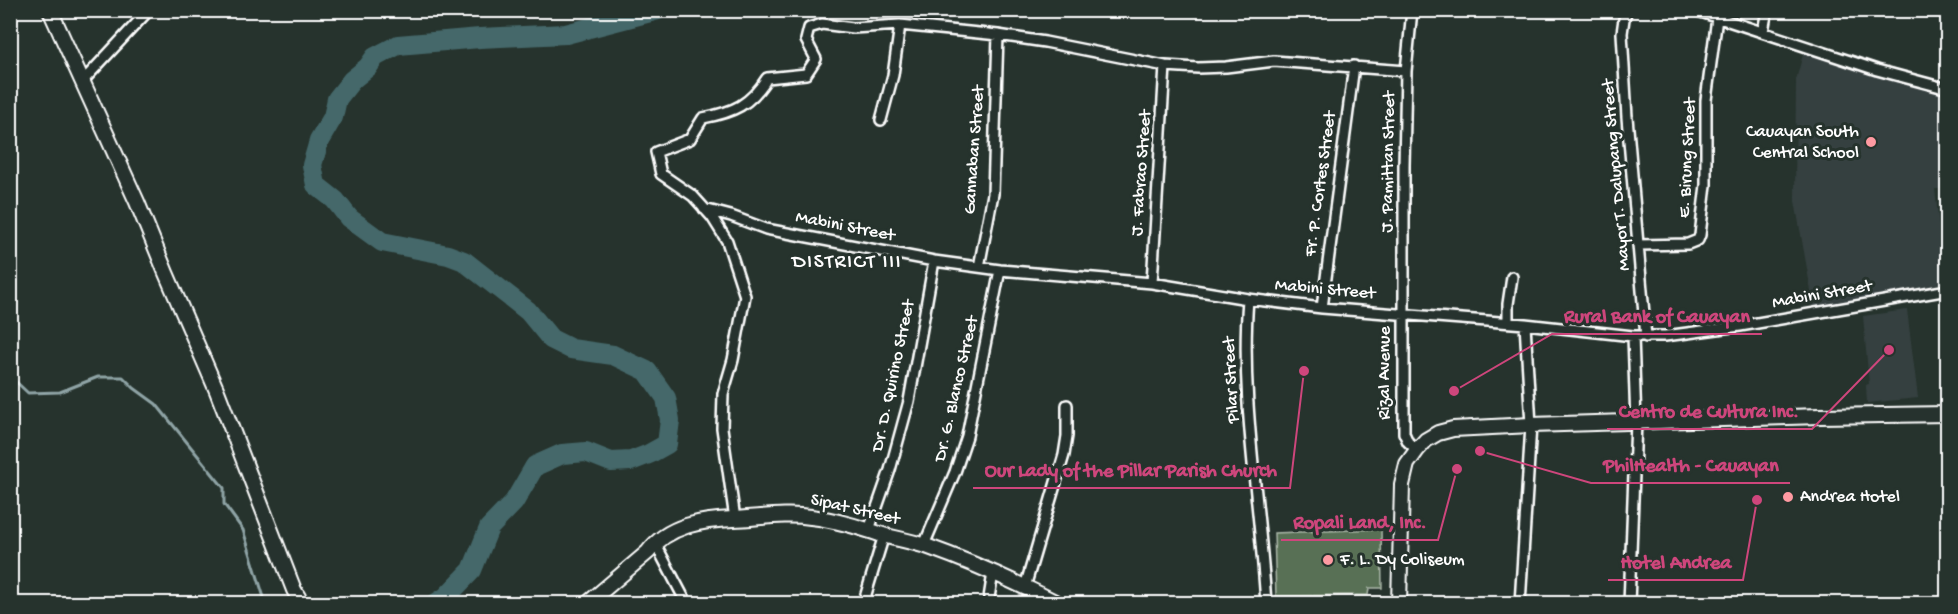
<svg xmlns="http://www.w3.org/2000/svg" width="1958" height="614" viewBox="0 0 1958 614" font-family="'Gochi Hand',sans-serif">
<rect width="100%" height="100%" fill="#26332d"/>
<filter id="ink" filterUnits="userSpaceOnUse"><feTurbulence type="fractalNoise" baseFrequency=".0167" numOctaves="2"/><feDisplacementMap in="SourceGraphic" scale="12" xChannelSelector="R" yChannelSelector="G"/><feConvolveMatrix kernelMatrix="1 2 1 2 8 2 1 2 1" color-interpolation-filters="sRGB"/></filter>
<g filter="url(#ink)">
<path fill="#364141" d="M 1804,51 L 1947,95 L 1947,189 L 1935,189 L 1945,283 L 1814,308 L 1795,201 L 1796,80 Z
M 1907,310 L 1918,398 L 1867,403 L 1866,385 L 1869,384 L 1863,316 Z"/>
<path fill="#597054" stroke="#acb8aa" stroke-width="1.5" d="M 1381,529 L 1382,588 L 1369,588 L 1368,595 L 1276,596 L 1274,533 Z"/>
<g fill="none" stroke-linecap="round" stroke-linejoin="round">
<path stroke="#8fa4a6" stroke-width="3" d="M 10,376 L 28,393 L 60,392 L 98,377 L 123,377 L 134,388 L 156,404 L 224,488 L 224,504 L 243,530 L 266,604"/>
<path stroke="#44686a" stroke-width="20" d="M 435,604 L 446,597 L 472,570 L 489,528 L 514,502 L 535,466 L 562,454 L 586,452 L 611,462 L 631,461 L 649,454 L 667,444 L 670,420 L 666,398 L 647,371 L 613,355 L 571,349 L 551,339 L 528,311 L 464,261 L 448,255 L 382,242 L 349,218 L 335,200 L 316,185 L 312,165 L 319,141 L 333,117 L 337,99 L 352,80 L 368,67 L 375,57 L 398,45 L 480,38 L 566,34 L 658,10"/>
<defs>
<path id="street" d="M 1412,10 L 1406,71 L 1404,165 L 1404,433 L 1408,442 L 1417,450
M 1627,10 L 1624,19 L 1622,33 L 1627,117 L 1646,337
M 1695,10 L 1877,70 L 1948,89
M 1763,31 L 1767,10
M 82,82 L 149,10
M 881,120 L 893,75 L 900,25
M 704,209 L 731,216 L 766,229 L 934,261 L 1000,270 L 1152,283 L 1248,299 L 1322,308 L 1525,324 L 1633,336 L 1665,336 L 1740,326 L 1948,290
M 1639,245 L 1688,244 L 1698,240 L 1700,235 L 1706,185 L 1706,100 L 1717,18
M 979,267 L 993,194 L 998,35
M 1152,283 L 1165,66
M 1248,299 C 1240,400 1260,503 1266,604
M 1322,308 L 1354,66
M 1508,322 L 1508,304 L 1512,277
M 735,519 L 722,428 L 723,394 L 733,360 L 745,296 L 727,241 L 712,217 L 693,196 L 661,174 L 656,152 L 690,139 L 703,118 C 734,112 750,105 767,78 L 806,74 L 816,59 L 806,40 L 809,28 L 822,24 L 853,28 L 900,25 L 998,35 L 1045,42 L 1165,66 L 1198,68 L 1226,67 L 1274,61 L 1406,71
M 869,530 L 890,470 L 909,401 L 934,261
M 655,543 L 687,604
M 924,545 L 955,472 L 967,436 L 1000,270
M 1025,587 L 1064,455 L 1067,436 L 1067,405
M 863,604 L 884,535
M 988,604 L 993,573
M 1520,604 L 1531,425 L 1525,324
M 1629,604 L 1636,422 L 1633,336"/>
<path id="secondary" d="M 50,10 L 137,202 L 166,273 L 217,391 L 294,590 L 302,604
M 587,604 L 648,552 C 668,525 703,520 734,519 C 760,518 785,513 811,517 C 837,520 861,528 886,536 C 899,539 913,542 926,546 C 971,562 1016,582 1059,604
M 1399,604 L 1402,485 L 1407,464 L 1417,450 L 1426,440 L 1438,433 L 1453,429 L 1531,425 L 1820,416 L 1948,414"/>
</defs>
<use href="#street" stroke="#fff" stroke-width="14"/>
<use href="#secondary" stroke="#fff" stroke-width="18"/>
<use href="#street" stroke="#26332d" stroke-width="9"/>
<use href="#secondary" stroke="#26332d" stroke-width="14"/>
</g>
</g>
<g fill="#ff9aa2" stroke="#26332d" stroke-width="2">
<circle cx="1871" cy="142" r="6"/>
<circle cx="1788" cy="497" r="6"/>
<circle cx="1328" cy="560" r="6"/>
</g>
<g text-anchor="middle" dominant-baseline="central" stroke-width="6" stroke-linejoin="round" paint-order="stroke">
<g font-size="18" fill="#fff" stroke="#26332d" text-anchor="start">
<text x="1859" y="132" text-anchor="end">Cauayan South<tspan x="1859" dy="21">Central School</tspan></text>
<text x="1800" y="497">Andrea Hotel</text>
<text x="1340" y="560">F. L. Dy Coliseum</text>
</g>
<g font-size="18" fill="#fff" stroke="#26332d">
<text transform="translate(975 150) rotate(-86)">Gannaban Street</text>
<text transform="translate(1688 158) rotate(-87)">E. Birung Street</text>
<text transform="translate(1389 162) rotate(-89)">J. Pamittan Street</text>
<text transform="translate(1142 173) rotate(-86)">J. Fabrao Street</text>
<text transform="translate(1617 175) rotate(-95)">Mayor T. Dalupang Street</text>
<text transform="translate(1321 184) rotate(-82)">Fr. P. Cortes Street</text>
<text transform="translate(845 227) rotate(11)">Mabini Street</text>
<text transform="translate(1325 290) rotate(5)">Mabini Street</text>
<text transform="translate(1822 295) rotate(-10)">Mabini Street</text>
<text transform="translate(1385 373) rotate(-90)">Rizal Avenue</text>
<text transform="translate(894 376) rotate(-78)">Dr. D. Quirino Street</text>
<text transform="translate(1232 380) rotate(-93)">Pilar Street</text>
<text transform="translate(957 389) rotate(-77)">Dr. G. Blanco Street</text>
<text transform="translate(855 510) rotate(13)">Sipat Street</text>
</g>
<g font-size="21" letter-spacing="1.5" fill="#fff" stroke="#26332d">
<text x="847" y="263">DISTRICT III</text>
</g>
</g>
<path fill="none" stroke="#ce467c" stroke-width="2" d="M1454 391L1552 334H1762M1889 350L1812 429H1607M1480 451L1591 483H1790M1304 371L1290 488H973M1457 469L1438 540H1281M1757 500L1743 580H1608"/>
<g fill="#ce467c" stroke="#26332d" stroke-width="2">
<circle cx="1454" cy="391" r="6"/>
<circle cx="1889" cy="350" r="6"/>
<circle cx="1480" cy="451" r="6"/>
<circle cx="1304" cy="371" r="6"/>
<circle cx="1457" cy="469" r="6"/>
<circle cx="1757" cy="500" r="6"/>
</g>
<g font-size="20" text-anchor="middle" font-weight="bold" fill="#ce467c" stroke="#26332d" stroke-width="6" stroke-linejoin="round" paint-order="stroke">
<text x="1657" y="322">Rural Bank of Cauayan</text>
<text x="1709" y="417">Centro de Cultura Inc.</text>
<text x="1691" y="471">PhilHealth - Cauayan</text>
<text x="1131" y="476">Our Lady of the Pillar Parish Church</text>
<text x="1360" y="528">Ropali Land, Inc.</text>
<text x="1676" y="568">Hotel Andrea</text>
</g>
<rect width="1958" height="614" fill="none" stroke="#26332d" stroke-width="36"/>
<rect x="18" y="18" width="1922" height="578" fill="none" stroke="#fff" stroke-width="2" filter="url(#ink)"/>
</svg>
